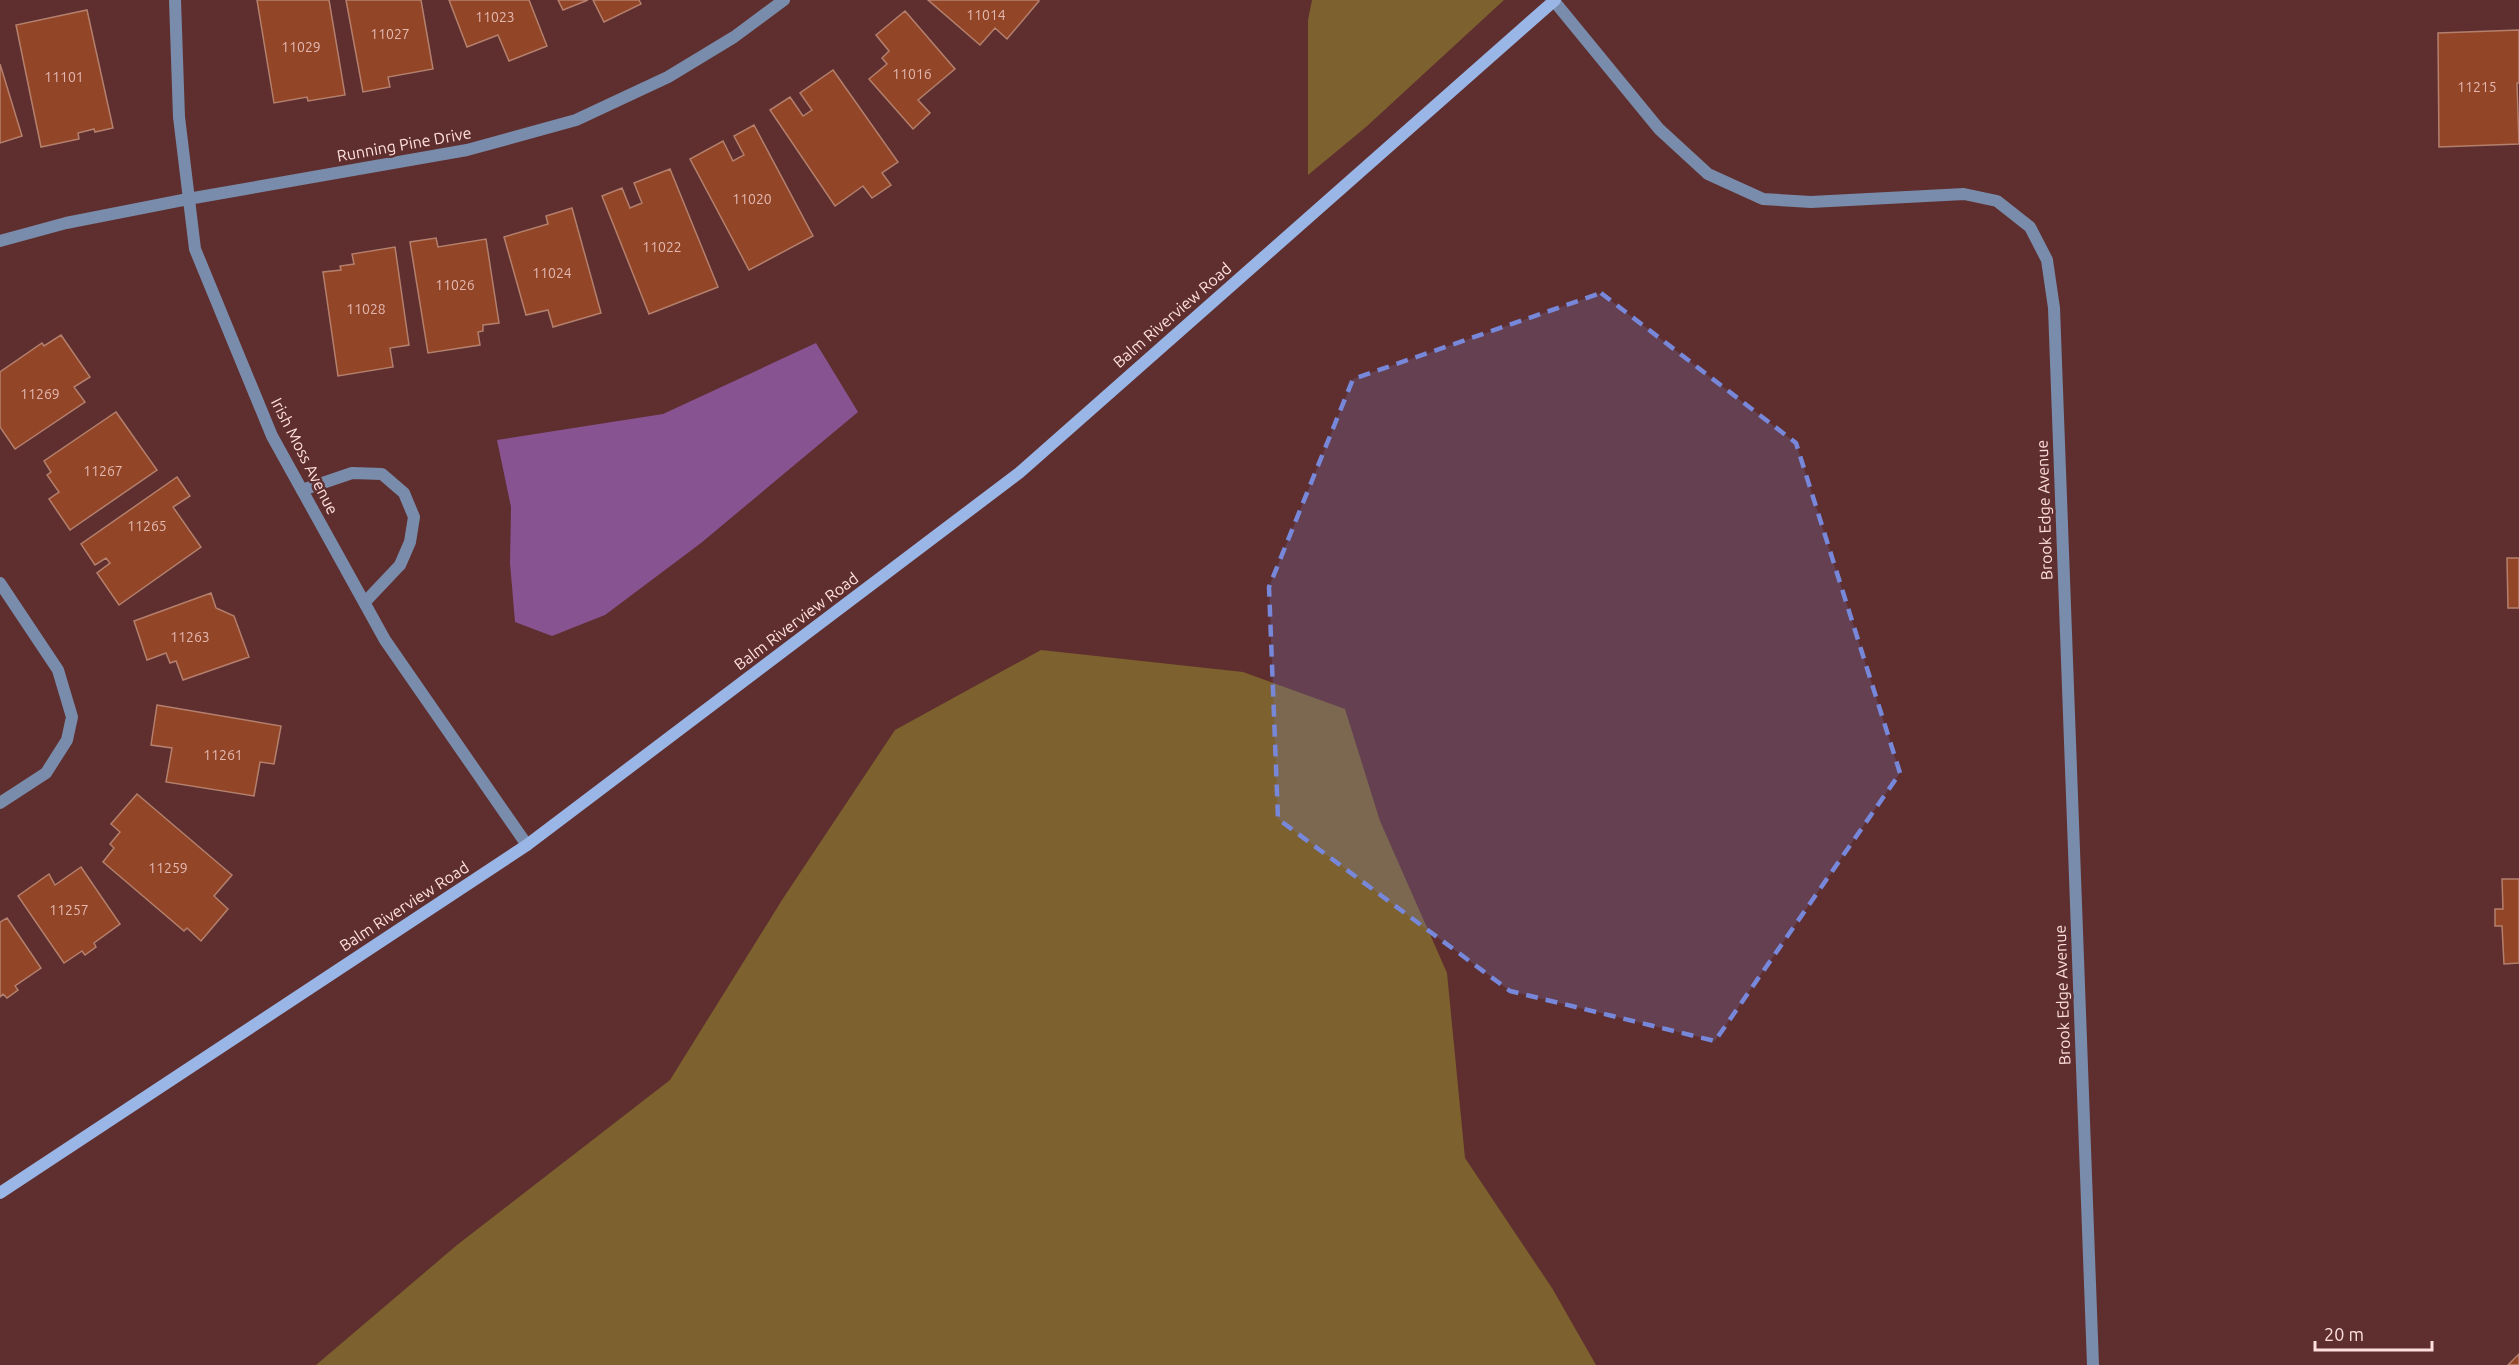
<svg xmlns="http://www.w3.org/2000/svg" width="2519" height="1365" viewBox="0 0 2519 1365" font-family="Ubuntu,sans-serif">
<rect width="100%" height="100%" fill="#5f2f2f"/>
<path fill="#7d612f" d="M 1312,0 L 1504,0 L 1366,127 L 1308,175 L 1308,20 Z
M 1041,650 L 1243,672 L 1345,709 L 1380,821 L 1447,973 L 1465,1158 L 1552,1288 L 1596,1365 L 316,1365 L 457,1245 L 670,1080 L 782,900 L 895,730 Z"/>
<path fill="#885391" d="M 816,343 L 858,412 L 701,543 L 605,615 L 552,636 L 515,622 L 510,563 L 511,507 L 497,440 L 663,414 Z"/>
<path fill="#934527" stroke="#b4806d" stroke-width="1.5" d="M 257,0 L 329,0 L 345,95 L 308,101 L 307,97 L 274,103 Z
M 346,0 L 421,0 L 433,69 L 388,77 L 390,87 L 363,92 Z
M 449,0 L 529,0 L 547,46 L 509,61 L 498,35 L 467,47 Z
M 558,0 L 588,0 L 563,10 Z
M 593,0 L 639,0 L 641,4 L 604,22 Z
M 928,0 L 1038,0 L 1039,1 L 1007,39 L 995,28 L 980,45 Z
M 87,10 L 113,128 L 95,132 L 94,129 L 78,133 L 79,139 L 41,147 L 16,25 Z
M 905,11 L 955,69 L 918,100 L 930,113 L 913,129 L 869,79 L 887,64 L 882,58 L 889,51 L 876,35 Z
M 2519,30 L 2519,83 L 2517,83 L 2519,144 L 2439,147 L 2438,33 Z
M 0,64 L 22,136 L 0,143 Z
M 833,70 L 898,162 L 882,173 L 891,185 L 872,198 L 863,186 L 835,206 L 770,110 L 790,97 L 803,116 L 812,110 L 800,93 Z
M 754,125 L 813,236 L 749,270 L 690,159 L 723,141 L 733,161 L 744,155 L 734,136 Z
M 670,169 L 718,287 L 649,314 L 602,196 L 622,188 L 630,208 L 642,203 L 634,183 Z
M 572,208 L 601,313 L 553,327 L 548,310 L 526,315 L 504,237 L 548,224 L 546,216 Z
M 436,238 L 438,247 L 486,239 L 499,323 L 483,325 L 483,331 L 478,332 L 480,345 L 428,353 L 410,242 Z
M 395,247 L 409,345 L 390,348 L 393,367 L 338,376 L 323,272 L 341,270 L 340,266 L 354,264 L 352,254 Z
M 61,335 L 90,377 L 74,387 L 85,402 L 15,449 L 0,427 L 0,372 L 42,343 L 44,346 Z
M 116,412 L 157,470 L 70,530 L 49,499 L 59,492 L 47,475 L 51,472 L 44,461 Z
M 177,477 L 190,496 L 173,507 L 201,547 L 119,605 L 97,573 L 110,563 L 106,558 L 95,565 L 81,544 Z
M 2507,558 L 2519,558 L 2519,608 L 2508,608 Z
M 211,593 L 216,608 L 234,616 L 249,657 L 183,680 L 176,661 L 170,663 L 166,653 L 147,660 L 134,621 Z
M 157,705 L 281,726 L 274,764 L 260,762 L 254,796 L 166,782 L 172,748 L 151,745 Z
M 137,794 L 232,875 L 214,896 L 228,909 L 201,941 L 187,928 L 184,931 L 103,862 L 114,848 L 110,844 L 120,832 L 111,824 Z
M 81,867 L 120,924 L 94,943 L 96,947 L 85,955 L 82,951 L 64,963 L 18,896 L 49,874 L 55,885 Z
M 2502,879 L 2519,879 L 2519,963 L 2504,964 L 2502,926 L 2495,926 L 2495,909 L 2503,909 Z
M 7,918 L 41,968 L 15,986 L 18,990 L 7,998 L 3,994 L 0,997 L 0,922 Z
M 2519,1354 L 2519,1365 L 2508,1365 Z"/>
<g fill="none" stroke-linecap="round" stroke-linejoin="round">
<path stroke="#7a8cab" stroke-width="12" d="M 302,490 L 352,473 L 382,474 L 404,493 L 414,517 L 410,542 L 400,565 L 365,602"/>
<path stroke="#7a8cab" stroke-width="12" d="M 175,0 L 179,117 L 195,249 L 272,436 L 385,640 L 527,845
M 1554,1 L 1659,129 L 1708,174 L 1763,199 L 1811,202 L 1964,194 L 1997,201 L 2030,227 L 2047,260 L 2054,308 L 2093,1365
M 0,241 L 66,223 L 188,199 L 467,150 L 576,120 L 668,77 L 734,37 L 784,0
M 0,583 L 58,670 L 72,717 L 67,740 L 46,773 L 0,803"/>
<path stroke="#9ab6e7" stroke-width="12" d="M 0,1193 L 527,845 L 1019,473 L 1555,0"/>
</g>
<path fill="#7788da" fill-opacity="0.2" stroke="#7788da" stroke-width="4.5" stroke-dasharray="12 8" stroke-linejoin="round" d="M 1601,293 L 1796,443 L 1900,773 L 1715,1041 L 1510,991 L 1278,819 L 1269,587 L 1353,379 Z"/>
<g text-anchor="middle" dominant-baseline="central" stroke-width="5" stroke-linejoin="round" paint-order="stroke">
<g font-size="14" fill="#e3b8b0">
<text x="986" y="15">11014</text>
<text x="495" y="17">11023</text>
<text x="390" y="34">11027</text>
<text x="301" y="47">11029</text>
<text x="912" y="74">11016</text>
<text x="64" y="77">11101</text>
<text x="2477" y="87">11215</text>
<text x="752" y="199">11020</text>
<text x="662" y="247">11022</text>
<text x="552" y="273">11024</text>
<text x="455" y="285">11026</text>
<text x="366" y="309">11028</text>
<text x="40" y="394">11269</text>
<text x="103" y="471">11267</text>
<text x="147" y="526">11265</text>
<text x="190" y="637">11263</text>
<text x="223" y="755">11261</text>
<text x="168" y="868">11259</text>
<text x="69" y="910">11257</text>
</g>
<g font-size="16" fill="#fedfdd" stroke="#5f2f2f">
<text transform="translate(404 144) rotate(-10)">Running Pine Drive</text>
<text transform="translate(1172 315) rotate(-41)">Balm Riverview Road</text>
<text transform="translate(305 456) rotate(63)">Irish Moss Avenue</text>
<text transform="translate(2044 510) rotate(-92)">Brook Edge Avenue</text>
<text transform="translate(796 621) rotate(-37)">Balm Riverview Road</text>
<text transform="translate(404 906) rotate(-33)">Balm Riverview Road</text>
<text transform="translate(2062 995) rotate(-92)">Brook Edge Avenue</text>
</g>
</g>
<path d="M2315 1341v9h117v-9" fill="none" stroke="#fedfdd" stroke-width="3"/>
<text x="2324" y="1341" font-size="18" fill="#fedfdd" stroke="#5f2f2f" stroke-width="4.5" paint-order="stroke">20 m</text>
</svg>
